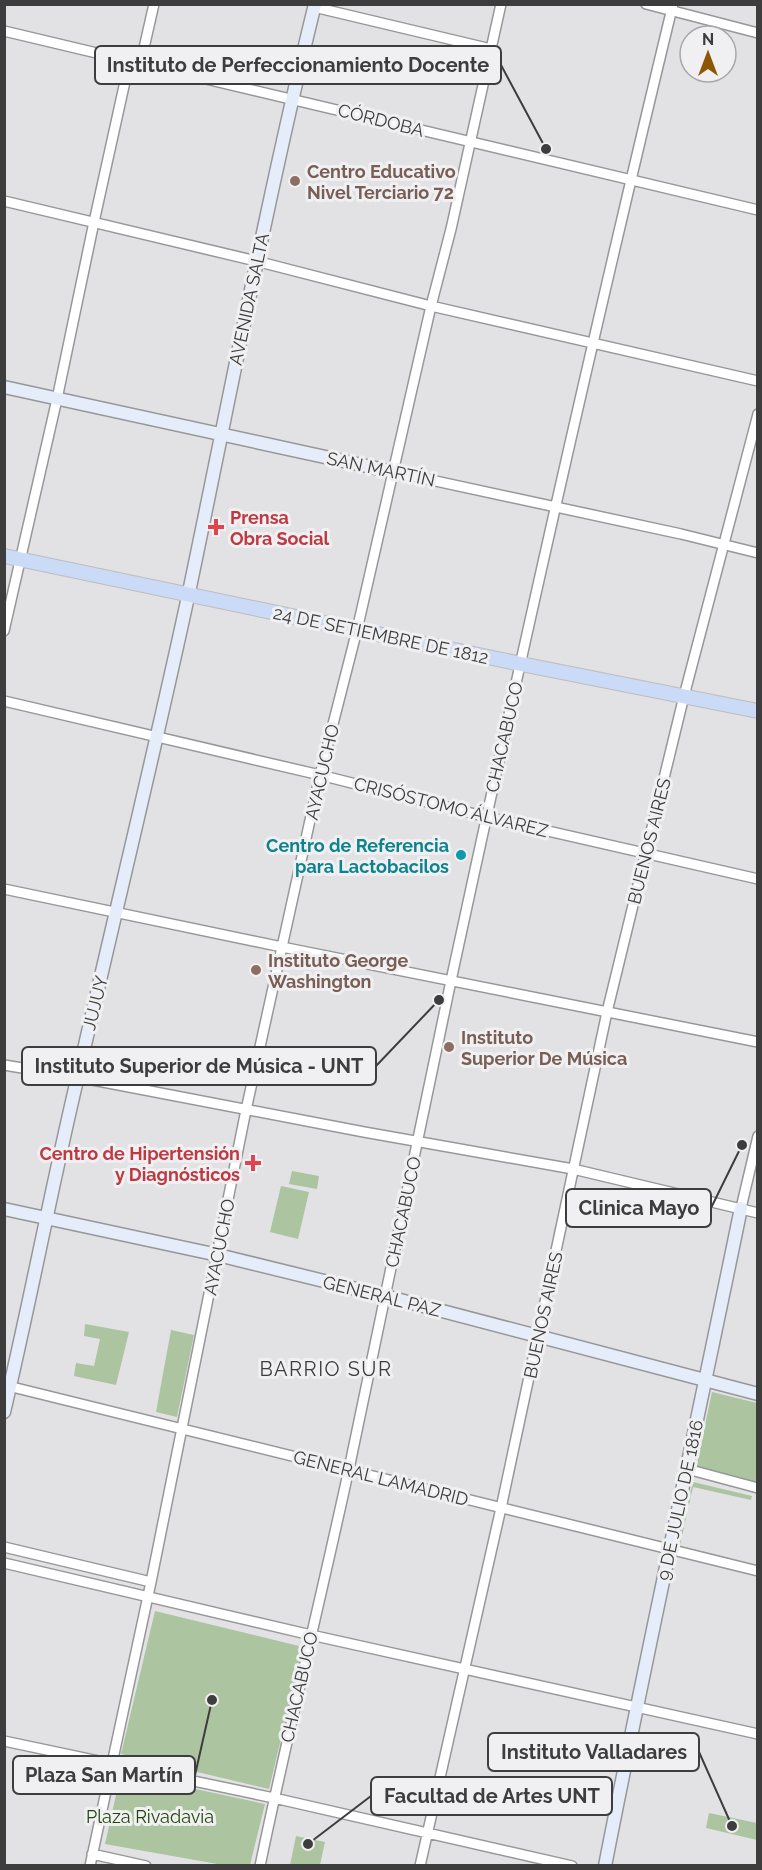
<svg xmlns="http://www.w3.org/2000/svg" width="762" height="1870" viewBox="0 0 762 1870" font-family="Raleway,sans-serif">
<rect width="100%" height="100%" fill="#e2e2e5"/>
<path fill="#acc49f" d="M 292,1171 L 319,1176 L 317,1189 L 289,1184 Z
M 281,1186 L 309,1192 L 298,1239 L 270,1232 Z
M 85,1324 L 129,1332 L 116,1385 L 74,1376 L 76,1363 L 94,1366 L 100,1339 L 84,1336 Z
M 171,1330 L 194,1335 L 177,1417 L 156,1412 Z
M 712,1392 L 757,1403 L 757,1482 L 696,1468 Z
M 693,1482 L 752,1496 L 751,1500 L 693,1487 L 689,1505 L 687,1505 Z
M 686,1513 L 687,1513 L 680,1546 L 730,1558 L 729,1560 L 678,1548 Z
M 155,1611 L 303,1647 L 269,1789 L 121,1754 Z
M 121,1773 L 265,1804 L 250,1865 L 223,1865 L 105,1844 Z
M 709,1813 L 757,1823 L 757,1840 L 706,1828 Z
M 296,1836 L 325,1842 L 320,1865 L 290,1865 Z"/>
<g fill="none" stroke-linecap="round" stroke-linejoin="round">
<defs>
<path id="street" d="M 646,4 L 758,33
M 314,7 L 491,49
M 4,31 L 758,210
M 4,201 L 256,261 L 431,306 L 758,381
M 394,472 L 681,534 L 758,553
M 4,631 L 57,399 L 94,222 L 126,77 L 144,48 L 154,4
M 4,701 L 320,775 L 487,817 L 758,879
M 4,889 L 282,947 L 758,1042
M 4,1065 L 77,1077 L 364,1132 L 573,1169 L 758,1213
M 741,1208 L 758,1136
M 4,1385 L 758,1571
M 687,1469 L 758,1488
M 4,1547 L 151,1582
M 4,1563 L 311,1635 L 758,1734
M 4,1741 L 274,1798 L 572,1866
M 92,1854 L 146,1866
M 90,1866 L 151,1582 L 246,1110 L 282,947 L 320,775 L 357,630 L 431,306 L 451,229 L 501,4
M 260,1866 C 288,1731 321,1598 350,1464 C 384,1301 417,1138 452,976 C 522,651 595,327 673,4
M 420,1866 L 501,1508 L 607,1012 L 684,696 L 758,414"/>
<path id="secondary" d="M 4,387 L 394,472
M 4,1209 L 218,1255 L 385,1296 L 758,1394
M 4,1412 C 30,1302 51,1190 77,1080 C 114,917 154,755 189,592 C 230,396 267,199 315,4
M 605,1866 C 648,1646 696,1428 741,1208"/>
<path id="primary" d="M 4,556 L 521,664 L 758,711"/>
</defs>
<use href="#street" stroke="#979799" stroke-width="12"/>
<use href="#secondary" stroke="#979799" stroke-width="15"/>
<use href="#primary" stroke="#bdbdbd" stroke-width="16"/>
<use href="#street" stroke="#fff" stroke-width="9"/>
<use href="#secondary" stroke="#e5ecfa" stroke-width="12"/>
<use href="#primary" stroke="#cbdaf6" stroke-width="14"/>
</g>
<g fill="#8d6e63" stroke="#f0f0f2" stroke-width="2">
<circle cx="295" cy="181" r="6"/>
<circle cx="256" cy="970" r="6"/>
<circle cx="449" cy="1047" r="6"/>
</g>
<g fill="#e0444e" stroke="#f0f0f2" stroke-width="2">
<path d="M213 518h6v6h6v6h-6v6h-6v-6h-6v-6h6z"/>
<path d="M250 1154h6v6h6v6h-6v6h-6v-6h-6v-6h6z"/>
</g>
<circle fill="#0f9aa8" stroke="#f0f0f2" stroke-width="2" cx="461" cy="855" r="6"/>
<g text-anchor="middle" dominant-baseline="central" stroke-width="6" stroke-linejoin="round" paint-order="stroke">
<g font-size="18" fill="#3d3d3e" stroke="#f0f0f2">
<text transform="translate(381 120) rotate(14)">CÓRDOBA</text>
<text transform="translate(249 299) rotate(-78)">AVENIDA SALTA</text>
<text transform="translate(381 469) rotate(12)">SAN MARTÍN</text>
<text transform="translate(381 635) rotate(12)">24 DE SETIEMBRE DE 1812</text>
<text transform="translate(504 737) rotate(-77)">CHACABUCO</text>
<text transform="translate(322 772) rotate(-77)">AYACUCHO</text>
<text transform="translate(451 807) rotate(14)">CRISÓSTOMO ÁLVAREZ</text>
<text transform="translate(649 841) rotate(-76)">BUENOS AIRES</text>
<text transform="translate(95 1003) rotate(-76)">JUJUY</text>
<text transform="translate(403 1212) rotate(-78)">CHACABUCO</text>
<text transform="translate(219 1247) rotate(-79)">AYACUCHO</text>
<text transform="translate(382 1296) rotate(14)">GENERAL PAZ</text>
<text transform="translate(543 1315) rotate(-78)">BUENOS AIRES</text>
<text transform="translate(381 1478) rotate(14)">GENERAL LAMADRID</text>
<text transform="translate(680 1500) rotate(-78)">9 DE JULIO DE 1816</text>
<text transform="translate(299 1687) rotate(-77)">CHACABUCO</text>
</g>
<g font-size="18" font-weight="bold" fill="#785e54" stroke="#f0f0f2" text-anchor="start">
<text x="307" y="171">Centro Educativo<tspan x="307" dy="21">Nivel Terciario 72</tspan></text>
<text x="268" y="960">Instituto George<tspan x="268" dy="21">Washington</tspan></text>
<text x="461" y="1037">Instituto<tspan x="461" dy="21">Superior De Música</tspan></text>
</g>
<g font-size="18" font-weight="bold" fill="#be3a42" stroke="#f0f0f2" text-anchor="start">
<text x="230" y="517">Prensa<tspan x="230" dy="21">Obra Social</tspan></text>
<text x="240" y="1153" text-anchor="end">Centro de Hipertensión<tspan x="240" dy="21">y Diagnósticos</tspan></text>
</g>
<g font-size="18" font-weight="bold" fill="#0d838f" stroke="#f0f0f2" text-anchor="end">
<text x="449" y="845">Centro de Referencia<tspan x="449" dy="21">para Lactobacilos</tspan></text>
</g>
<g font-size="18" fill="#23440a" stroke="#f0f0f2">
<text x="150" y="1816">Plaza Rivadavia</text>
</g>
<g font-size="20" letter-spacing="1.5" fill="#3d3d3e" stroke="#f0f0f2">
<text x="326" y="1369">BARRIO SUR</text>
</g>
</g>
<path fill="none" stroke="#3d3d3e" stroke-width="2" d="M546 149L501 65M439 1000L376 1066M742 1145L711 1208M732 1826L699 1752M212 1700L195 1775M308 1844L371 1796"/>
<g fill="#3d3d3e" stroke="#f0f0f2" stroke-width="2">
<circle cx="546" cy="149" r="6"/>
<circle cx="439" cy="1000" r="6"/>
<circle cx="742" cy="1145" r="6"/>
<circle cx="732" cy="1826" r="6"/>
<circle cx="212" cy="1700" r="6"/>
<circle cx="308" cy="1844" r="6"/>
</g>
<g fill="#f0f0f2" stroke="#3d3d3e" stroke-width="2">
<rect x="95" y="46" width="406" height="38" rx="6"/>
<rect x="22" y="1047" width="354" height="38" rx="6"/>
<rect x="566" y="1189" width="145" height="38" rx="6"/>
<rect x="488" y="1733" width="211" height="38" rx="6"/>
<rect x="13" y="1756" width="182" height="38" rx="6"/>
<rect x="371" y="1777" width="241" height="38" rx="6"/>
</g>
<g font-size="20" text-anchor="middle" font-weight="bold" fill="#3d3d3e">
<text x="298" y="72">Instituto de Perfeccionamiento Docente</text>
<text x="199" y="1073">Instituto Superior de Música - UNT</text>
<text x="639" y="1215">Clinica Mayo</text>
<text x="594" y="1759">Instituto Valladares</text>
<text x="104" y="1782">Plaza San Martín</text>
<text x="492" y="1803">Facultad de Artes UNT</text>
</g>
<rect width="762" height="1870" fill="none" stroke="#3d3d3e" stroke-width="12"/>
<g transform="translate(708 54)"><circle r="28" fill="#f0f0f2" stroke="#a8a8aa" stroke-width="1.5"/>
<path d="M0-4.5L10 22L0 15L-10 22Z" fill="#8b5704"/>
<text y="-9" font-size="16" font-weight="bold" text-anchor="middle" fill="#3d3d3e">N</text>
</g>
</svg>
